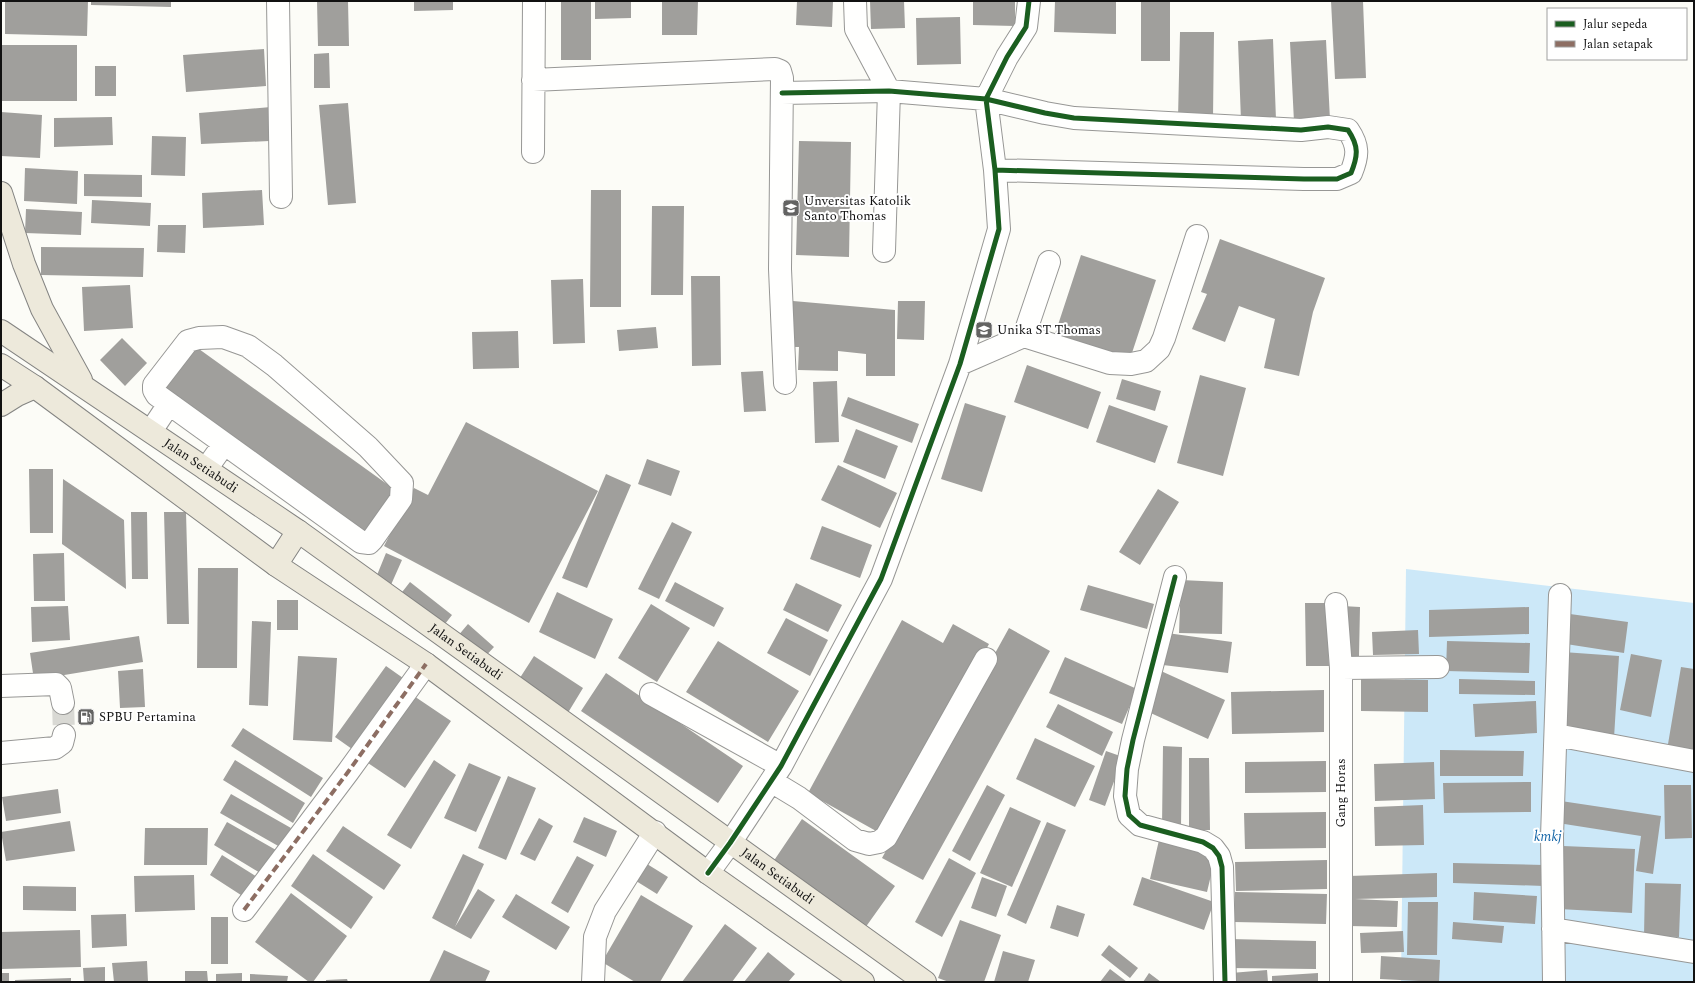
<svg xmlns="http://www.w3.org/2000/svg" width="1695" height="983" viewBox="0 0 1695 983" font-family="Spectral,serif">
<rect width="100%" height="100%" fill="#fcfcf7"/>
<path fill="#cce8f8" d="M 1406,569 L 1694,603 L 1694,982 L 1401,982 Z"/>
<path fill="#a09f9c" d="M 5,1 L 88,1 L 87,36 L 5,34 Z
M 91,1 L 171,1 L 171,7 L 91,5 Z
M 317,1 L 348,1 L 349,46 L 318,46 Z
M 414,1 L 453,1 L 453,10 L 414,11 Z
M 561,1 L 591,1 L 591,60 L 561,60 Z
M 595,1 L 631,1 L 631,18 L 595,19 Z
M 662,1 L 698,1 L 697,35 L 662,35 Z
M 797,1 L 833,1 L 832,27 L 796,25 Z
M 870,1 L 904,1 L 905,28 L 871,29 Z
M 973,1 L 1015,1 L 1015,26 L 973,25 Z
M 1055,1 L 1116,1 L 1116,34 L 1054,32 Z
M 1141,1 L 1170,1 L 1170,61 L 1141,61 Z
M 1331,1 L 1363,1 L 1366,78 L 1335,79 Z
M 960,17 L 961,64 L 917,65 L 916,18 Z
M 1180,32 L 1214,32 L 1213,118 L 1178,118 Z
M 1273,39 L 1276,120 L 1241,121 L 1238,41 Z
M 1326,40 L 1330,120 L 1294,122 L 1290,42 Z
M 1,45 L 77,45 L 77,101 L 1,101 Z
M 264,49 L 266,86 L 186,92 L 183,55 Z
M 329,53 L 330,88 L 314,88 L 314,54 Z
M 95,66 L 116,66 L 116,96 L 95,96 Z
M 348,103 L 356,203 L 328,205 L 319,105 Z
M 271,107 L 269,141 L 201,144 L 199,113 Z
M 1,112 L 42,115 L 40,158 L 1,156 Z
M 112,117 L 113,145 L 54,147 L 54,118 Z
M 152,136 L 186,137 L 185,176 L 151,175 Z
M 799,141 L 851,142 L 849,257 L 796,255 Z
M 25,168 L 78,171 L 77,204 L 24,201 Z
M 84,174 L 142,175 L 142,197 L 84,196 Z
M 262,190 L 264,225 L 203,228 L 202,193 Z
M 591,190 L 621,190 L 621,307 L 590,307 Z
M 92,200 L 151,203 L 150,226 L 91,223 Z
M 652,206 L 684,206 L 683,295 L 651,295 Z
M 26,209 L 82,212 L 81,235 L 25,233 Z
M 158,225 L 186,225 L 185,253 L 157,252 Z
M 1220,239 L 1325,278 L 1313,312 L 1299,376 L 1264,368 L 1275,319 L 1239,306 L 1225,342 L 1192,329 L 1207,294 L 1201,292 Z
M 41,247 L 144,248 L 143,277 L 41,275 Z
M 1081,255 L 1156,280 L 1130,359 L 1055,334 Z
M 691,276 L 720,276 L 721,365 L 692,366 Z
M 583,279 L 585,343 L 553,344 L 551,280 Z
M 130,285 L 133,328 L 84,331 L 82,287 Z
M 793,301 L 895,310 L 895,376 L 866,376 L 866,354 L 838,351 L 838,371 L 798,370 L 799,347 L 789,347 Z
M 898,301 L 925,301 L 924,340 L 897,339 Z
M 656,327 L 658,348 L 619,351 L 617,330 Z
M 518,331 L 519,368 L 473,369 L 472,332 Z
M 122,338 L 147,363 L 125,386 L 100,360 Z
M 192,344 L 398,492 L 364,540 L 158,391 Z
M 1027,365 L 1101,392 L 1088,429 L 1014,402 Z
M 763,371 L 766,411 L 744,412 L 741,372 Z
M 1200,375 L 1246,388 L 1223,476 L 1177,463 Z
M 1122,379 L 1161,391 L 1155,411 L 1116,399 Z
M 837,381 L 839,442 L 815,443 L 813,382 Z
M 848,397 L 919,424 L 912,443 L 841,416 Z
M 965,403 L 1006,416 L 982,492 L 941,479 Z
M 1109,405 L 1168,426 L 1155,463 L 1096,442 Z
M 466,422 L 598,491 L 529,623 L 384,546 L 414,488 L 428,495 Z
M 856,429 L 898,446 L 885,479 L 843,462 Z
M 647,459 L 680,471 L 671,496 L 638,484 Z
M 838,465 L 897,493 L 880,528 L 821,500 Z
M 29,469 L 53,469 L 53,533 L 30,533 Z
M 606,474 L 631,485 L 587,588 L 562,578 Z
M 63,479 L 124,520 L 126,589 L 62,544 Z
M 1158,489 L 1179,502 L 1140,565 L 1119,552 Z
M 131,512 L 147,512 L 148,579 L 132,579 Z
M 164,512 L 186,512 L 189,624 L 167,624 Z
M 672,522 L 692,532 L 659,599 L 638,589 Z
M 822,526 L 872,545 L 860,578 L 810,559 Z
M 64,553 L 65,601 L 34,601 L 33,554 Z
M 386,553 L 402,560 L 390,587 L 375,580 Z
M 198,568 L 238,568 L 237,668 L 197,668 Z
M 1181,580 L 1223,582 L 1222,634 L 1179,633 Z
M 410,582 L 452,615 L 441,629 L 399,596 Z
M 675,582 L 724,608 L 714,627 L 665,601 Z
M 796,583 L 842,605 L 828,632 L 783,610 Z
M 1088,585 L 1154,604 L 1147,629 L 1080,610 Z
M 557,592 L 613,619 L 595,659 L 539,632 Z
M 277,600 L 298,600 L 298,630 L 277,630 Z
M 1305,603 L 1327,603 L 1329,666 L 1306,666 Z
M 651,604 L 690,628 L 657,682 L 618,658 Z
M 68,606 L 70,640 L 32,642 L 31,607 Z
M 1342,606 L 1360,607 L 1359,656 L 1341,656 Z
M 1529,607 L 1529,634 L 1429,637 L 1429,610 Z
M 1570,614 L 1628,622 L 1624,653 L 1566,644 Z
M 786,618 L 828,640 L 810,676 L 767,653 Z
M 902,620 L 943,643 L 953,624 L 989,644 L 885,836 L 808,793 Z
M 252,621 L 271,622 L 268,706 L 249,705 Z
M 468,624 L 494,647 L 482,660 L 457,637 Z
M 1009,628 L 1050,651 L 923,880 L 882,858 Z
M 1418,630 L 1419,654 L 1373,655 L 1372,632 Z
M 1167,633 L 1232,642 L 1228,673 L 1163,665 Z
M 139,636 L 143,662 L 34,680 L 30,653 Z
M 718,641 L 799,691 L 768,742 L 686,692 Z
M 1447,641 L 1530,643 L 1529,673 L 1446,671 Z
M 1563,652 L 1619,656 L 1614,738 L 1558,735 Z
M 1631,654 L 1662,660 L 1651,717 L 1620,710 Z
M 298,656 L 337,658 L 332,742 L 293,740 Z
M 534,656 L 583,688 L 566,716 L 516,684 Z
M 1065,657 L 1137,689 L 1122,724 L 1049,693 Z
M 386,666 L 403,678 L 352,749 L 335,737 Z
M 1681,667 L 1694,669 L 1694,752 L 1667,750 Z
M 143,669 L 145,707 L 120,708 L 118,671 Z
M 1161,671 L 1225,700 L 1208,739 L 1144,710 Z
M 606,673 L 743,766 L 718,803 L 581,711 Z
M 1361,679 L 1428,680 L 1428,712 L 1361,711 Z
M 1459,679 L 1535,681 L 1535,695 L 1459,694 Z
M 1324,690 L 1324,732 L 1232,734 L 1231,692 Z
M 411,694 L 451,721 L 405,788 L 365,761 Z
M 1536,701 L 1537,733 L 1475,737 L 1473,704 Z
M 1058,704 L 1113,732 L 1102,756 L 1046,727 Z
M 243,728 L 323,778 L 311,797 L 231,746 Z
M 1035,738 L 1095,766 L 1075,807 L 1016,779 Z
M 1163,746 L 1182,747 L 1181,827 L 1162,827 Z
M 1440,750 L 1524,751 L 1523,776 L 1440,776 Z
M 1106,751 L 1123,757 L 1105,806 L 1089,800 Z
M 1189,758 L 1209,758 L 1210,830 L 1189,830 Z
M 235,760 L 305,803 L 293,823 L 223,780 Z
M 434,760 L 456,775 L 411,849 L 387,835 Z
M 1326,761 L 1326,792 L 1245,793 L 1245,762 Z
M 1434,762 L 1435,799 L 1375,801 L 1374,764 Z
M 469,763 L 501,777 L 476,832 L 444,818 Z
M 508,776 L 536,788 L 506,860 L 478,848 Z
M 1531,782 L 1531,812 L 1444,813 L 1443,783 Z
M 987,785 L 1005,795 L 970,861 L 952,851 Z
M 1664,785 L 1691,785 L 1692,838 L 1665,839 Z
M 58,789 L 61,813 L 6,821 L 2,797 Z
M 231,794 L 291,828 L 280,847 L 220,813 Z
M 1561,801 L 1661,816 L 1653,874 L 1636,871 L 1641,836 L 1558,823 Z
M 1423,805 L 1424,845 L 1375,846 L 1374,807 Z
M 1010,807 L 1041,821 L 1012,887 L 980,873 Z
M 1326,812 L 1326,848 L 1245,849 L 1244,813 Z
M 584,817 L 617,831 L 606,857 L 573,842 Z
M 539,818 L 553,826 L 535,861 L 520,854 Z
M 802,819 L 895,886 L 865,928 L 773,862 Z
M 70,821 L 75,851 L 6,861 L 1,832 Z
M 227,822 L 276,850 L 262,874 L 214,845 Z
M 1047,822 L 1066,830 L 1026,924 L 1007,915 Z
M 343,826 L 401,865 L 384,890 L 326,851 Z
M 145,828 L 208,828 L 207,865 L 144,865 Z
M 1159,840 L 1216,854 L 1207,892 L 1150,879 Z
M 1563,846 L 1635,849 L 1632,913 L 1559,909 Z
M 313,854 L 373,897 L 351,929 L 291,886 Z
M 463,854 L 484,864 L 455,927 L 478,889 L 495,900 L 471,939 L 432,918 Z
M 222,855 L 257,877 L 244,897 L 210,875 Z
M 577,856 L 594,865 L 568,913 L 551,903 Z
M 949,858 L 976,873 L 942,937 L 915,922 Z
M 639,859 L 668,877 L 657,894 L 628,876 Z
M 1327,860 L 1327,889 L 1236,891 L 1235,862 Z
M 1453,863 L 1544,865 L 1544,886 L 1453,883 Z
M 1437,873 L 1437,897 L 1355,899 L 1398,901 L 1397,927 L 1349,926 L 1349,876 Z
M 194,875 L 195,910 L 135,912 L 134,876 Z
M 982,877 L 1007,886 L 996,917 L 971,908 Z
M 1142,877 L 1214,902 L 1204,930 L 1133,905 Z
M 1645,883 L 1681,884 L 1679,937 L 1644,936 Z
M 23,886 L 76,887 L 76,911 L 23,910 Z
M 1235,892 L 1327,894 L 1326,924 L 1234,922 Z
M 1474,892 L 1537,896 L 1535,924 L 1473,920 Z
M 291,893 L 347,936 L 313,982 L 309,982 L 255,942 Z
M 516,894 L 570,927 L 556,950 L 502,917 Z
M 641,895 L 693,926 L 660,982 L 635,982 L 602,962 Z
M 1408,902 L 1438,902 L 1437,955 L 1407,955 Z
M 1057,905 L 1085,914 L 1078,937 L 1050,928 Z
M 126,914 L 127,946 L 92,948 L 91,915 Z
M 211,917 L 228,917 L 228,964 L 211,964 Z
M 960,920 L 1001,935 L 984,982 L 949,982 L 938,978 Z
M 1453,922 L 1504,926 L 1502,943 L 1452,939 Z
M 725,924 L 757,948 L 732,982 L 682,982 Z
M 80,930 L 81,967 L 1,969 L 1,932 Z
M 1403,931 L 1404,952 L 1361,953 L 1360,933 Z
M 1230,939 L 1316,941 L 1316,969 L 1229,968 Z
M 1109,945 L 1138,968 L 1130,978 L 1101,955 Z
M 444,950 L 490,971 L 485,982 L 429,982 Z
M 1003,951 L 1035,960 L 1028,982 L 994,982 Z
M 768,952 L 795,974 L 788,982 L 744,982 Z
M 1381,956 L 1440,960 L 1439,982 L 1380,979 Z
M 147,961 L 148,982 L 114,982 L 112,963 Z
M 105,967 L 105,982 L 84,982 L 83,968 Z
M 1110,969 L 1127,982 L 1100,982 Z
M 1267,970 L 1268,982 L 1232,982 L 1231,973 Z
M 185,971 L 207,971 L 208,982 L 185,982 Z
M 1,973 L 9,973 L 9,982 L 1,982 Z
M 242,973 L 242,982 L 216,982 L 216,974 Z
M 1149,973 L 1161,982 L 1143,982 Z
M 1318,973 L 1318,982 L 1272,982 L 1272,976 Z
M 250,974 L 288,976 L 287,982 L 250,982 Z
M 71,978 L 71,982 L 15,982 L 15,980 Z
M 347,979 L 348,982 L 326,982 L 326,980 Z"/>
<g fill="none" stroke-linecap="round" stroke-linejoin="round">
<path stroke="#d9d9d4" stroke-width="22" stroke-dasharray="22 11" stroke-linecap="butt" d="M 63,703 L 64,735"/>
<defs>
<path id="minor" d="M 278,1 L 281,197
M 855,1 L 856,29 L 889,91 L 884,251
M 533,80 L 775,69 L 780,71 L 782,78 L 780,269 L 785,383
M 533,152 L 534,1
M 995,170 L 1304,179 L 1337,179 L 1351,173 C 1358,156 1359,146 1348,130 L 1328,127 L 1301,130 L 1074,118 L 1045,113 L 986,99 L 1007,57 L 1026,27 L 1029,1
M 1024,336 L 1049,262
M 223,337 L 248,346 L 274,365 L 368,447 L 402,483 L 401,499 L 372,540 L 369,543 L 361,542 L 157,395 L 154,390 L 154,385 L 188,341 L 199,338 Z
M 960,364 L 1024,336 L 1110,363 L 1131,364 L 1146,361 L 1159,349 L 1164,338 L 1197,236
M 151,431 L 169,404
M 206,469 L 224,444
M 1175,577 L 1133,740 L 1127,769 L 1125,796 L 1129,815 L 1140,825 L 1203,842 L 1213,848 L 1219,856 L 1222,867 L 1225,982
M 1336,604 L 1341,668 L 1341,982
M 1341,668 L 1438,667
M 1,686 L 56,684 L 60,688 L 63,703
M 651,694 L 781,766
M 1556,735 L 1694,761
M 1,753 L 55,748 L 62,743 L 64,735
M 771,781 L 799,798 L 855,840 L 869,844 L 879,842 L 886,837 L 986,659
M 708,873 L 730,843 L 781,766 L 881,579 L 960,364 L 999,229 L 995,170 L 986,99 L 889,91 L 782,93
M 244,910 L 348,772 L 426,664
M 1553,929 L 1694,952
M 593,982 L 595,937 L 605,911 L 655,832
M 1554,982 L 1552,837 L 1560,595"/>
<g id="major">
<path d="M 1,193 L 24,264 L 42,309 L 81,380"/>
<path id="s1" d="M 1,331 L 298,531 L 925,982"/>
<path d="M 1,365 L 35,387 L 276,565 L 426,664 L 708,873 L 863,982"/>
<path d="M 1,405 L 17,395 L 35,387"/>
<path d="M 276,565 L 298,531"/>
</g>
</defs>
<use href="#minor" stroke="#979795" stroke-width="24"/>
<use href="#major" stroke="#848482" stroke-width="24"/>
<use href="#minor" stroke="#fffffe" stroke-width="22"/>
<use href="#major" stroke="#ede9db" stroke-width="22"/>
<path stroke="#8d6e63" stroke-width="4" stroke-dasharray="8 4" stroke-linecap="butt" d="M 244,910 L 348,772 L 426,664"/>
<defs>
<path id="cycleway" d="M 995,170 L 1304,179 L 1337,179 L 1351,173 C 1358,156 1359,146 1348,130 L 1328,127 L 1301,130 L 1074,118 L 1045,113 L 986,99 L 1007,57 L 1026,27 L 1029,1
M 1175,577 L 1133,740 L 1127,769 L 1125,796 L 1129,815 L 1140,825 L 1203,842 L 1213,848 L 1219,856 L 1222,867 L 1225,982
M 708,873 L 730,843 L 781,766 L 881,579 L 960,364 L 999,229 L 995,170 L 986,99 L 889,91 L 782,93"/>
</defs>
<use href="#cycleway" stroke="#fff" stroke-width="8"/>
<use href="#cycleway" stroke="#1b5e20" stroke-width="5"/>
</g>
<defs>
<symbol id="university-square" viewBox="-11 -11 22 22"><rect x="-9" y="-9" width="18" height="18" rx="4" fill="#636362" stroke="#fff"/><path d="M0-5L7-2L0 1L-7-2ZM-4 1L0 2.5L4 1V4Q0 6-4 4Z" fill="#fff"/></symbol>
<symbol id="fuel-square" viewBox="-11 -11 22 22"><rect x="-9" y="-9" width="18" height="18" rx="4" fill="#636362" stroke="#fff"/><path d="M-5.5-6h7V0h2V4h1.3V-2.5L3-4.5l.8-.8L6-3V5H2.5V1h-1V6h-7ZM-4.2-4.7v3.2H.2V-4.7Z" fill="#fff"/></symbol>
</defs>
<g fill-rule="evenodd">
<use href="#university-square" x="781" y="198" width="20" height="20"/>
<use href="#university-square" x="974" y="320" width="20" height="20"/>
<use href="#fuel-square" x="76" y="707" width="20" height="20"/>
</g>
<g text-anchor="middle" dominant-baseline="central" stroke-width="4" stroke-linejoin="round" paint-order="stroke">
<g font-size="13" fill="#111" stroke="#fff" text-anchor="start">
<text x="804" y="201">Unversitas Katolik<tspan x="804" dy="15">Santo Thomas</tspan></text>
<text x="997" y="330">Unika ST Thomas</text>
<text x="99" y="717">SPBU Pertamina</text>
</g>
<g font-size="13" fill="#111" stroke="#fff">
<text stroke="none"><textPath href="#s1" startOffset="241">Jalan Setiabudi</textPath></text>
<text stroke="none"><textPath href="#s1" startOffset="565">Jalan Setiabudi</textPath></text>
<text transform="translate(1341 793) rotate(-90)">Gang Horas</text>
<text stroke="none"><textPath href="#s1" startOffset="949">Jalan Setiabudi</textPath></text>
</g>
<g font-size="14" font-style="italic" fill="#1566a7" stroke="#fff">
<text x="1548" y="836">kmkj</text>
</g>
</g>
<rect width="1695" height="983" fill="none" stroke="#111111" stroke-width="4"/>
<rect x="1547" y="8" width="140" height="52" fill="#ffffff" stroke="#a0a0a0"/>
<rect x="1555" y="21" width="20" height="6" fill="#1b5e20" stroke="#a0a0a0"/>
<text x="1583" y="28" font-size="12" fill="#111111">Jalur sepeda</text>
<rect x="1555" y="41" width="20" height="6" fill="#8d6e63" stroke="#a0a0a0"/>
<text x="1583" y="48" font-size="12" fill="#111111">Jalan setapak</text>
</svg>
